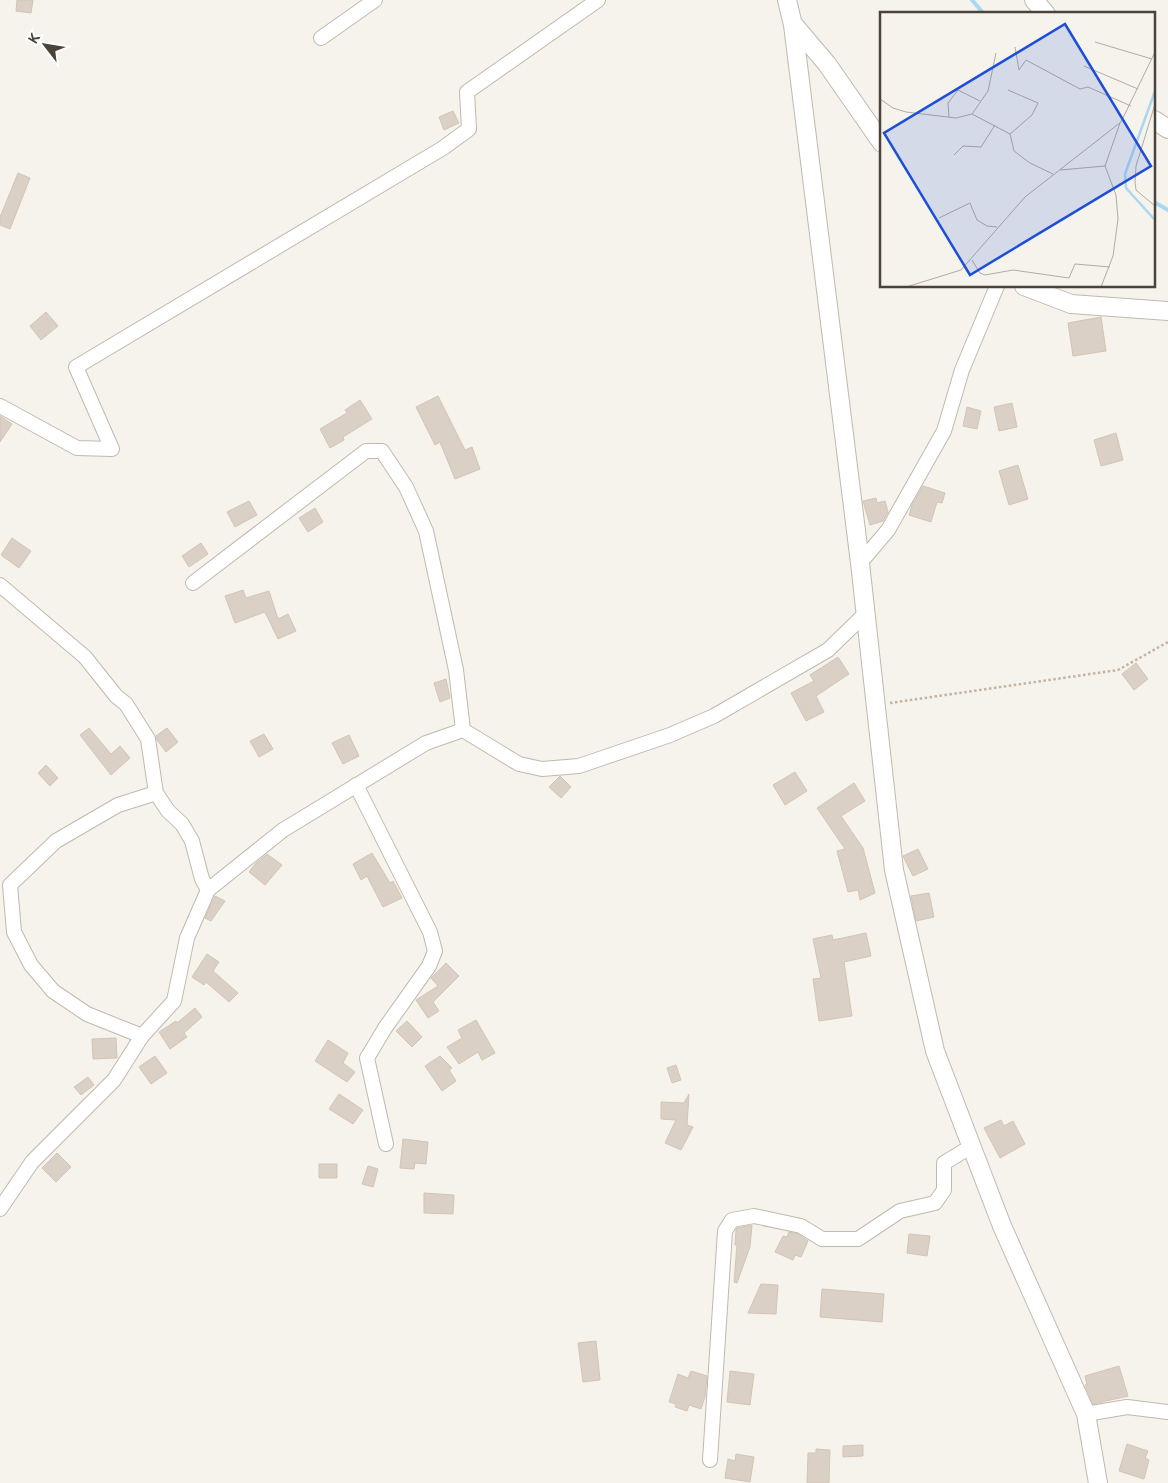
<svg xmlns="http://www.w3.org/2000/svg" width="1168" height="1483" viewBox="0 0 1168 1483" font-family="Figtree,sans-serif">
<rect width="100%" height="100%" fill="#f6f2ec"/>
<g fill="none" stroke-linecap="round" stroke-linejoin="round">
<path stroke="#abd8f0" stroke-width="4" d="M 972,0 L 984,14
M 1154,202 L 1168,210"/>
</g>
<path fill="#dad0c5" stroke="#d2c5b5" d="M 17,0 L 33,0 L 31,13 L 16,11 Z
M 453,111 L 459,123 L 444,130 L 439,117 Z
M 18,173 L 30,178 L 10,229 L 0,225 L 0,217 Z
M 46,312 L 58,326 L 41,340 L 30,326 Z
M 1101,317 L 1106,351 L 1073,356 L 1068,323 Z
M 438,396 L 465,450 L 472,447 L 480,469 L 455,479 L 440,442 L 435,445 L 416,407 Z
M 360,400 L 372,419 L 343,437 L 344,440 L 330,448 L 320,429 L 347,413 L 345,410 Z
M 1012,403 L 1017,427 L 999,431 L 994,407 Z
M 967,407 L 981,411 L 977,429 L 963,426 Z
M 0,416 L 12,424 L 0,442 Z
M 1116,433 L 1123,460 L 1101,466 L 1094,440 Z
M 1018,465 L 1028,499 L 1009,505 L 999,471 Z
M 923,486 L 945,493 L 942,503 L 937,502 L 931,522 L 909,515 L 912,505 Z
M 876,498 L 877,503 L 885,501 L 888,512 L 883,521 L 870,525 L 863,501 Z
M 249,501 L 257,515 L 235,527 L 227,512 Z
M 315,508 L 323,522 L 308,532 L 299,518 Z
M 12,538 L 31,551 L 19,568 L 1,555 Z
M 201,543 L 208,554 L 189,567 L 182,556 Z
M 243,590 L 246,598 L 269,591 L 278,619 L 288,614 L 296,631 L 278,639 L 265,612 L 235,623 L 225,596 Z
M 838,657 L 849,674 L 816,696 L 824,712 L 806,721 L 791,693 L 814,681 L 810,675 Z
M 1136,663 L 1148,679 L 1134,690 L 1122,674 Z
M 446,679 L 450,698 L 440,702 L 434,683 Z
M 89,728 L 111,754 L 120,746 L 130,758 L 111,775 L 80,735 Z
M 167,728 L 178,742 L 166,752 L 157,740 L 156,736 Z
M 264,734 L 273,749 L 259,757 L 250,741 Z
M 349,735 L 359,756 L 343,764 L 332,743 Z
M 46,765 L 58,778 L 50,786 L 38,773 Z
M 795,772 L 807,791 L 785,805 L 773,785 Z
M 560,776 L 571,787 L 561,798 L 549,787 Z
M 854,783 L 865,801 L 841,816 L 863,848 L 875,893 L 860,900 L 858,890 L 848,892 L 837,851 L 845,849 L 817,808 Z
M 918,849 L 928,869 L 913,876 L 903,856 Z
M 372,853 L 390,883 L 393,881 L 402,898 L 383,907 L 367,876 L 361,880 L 353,864 Z
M 267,854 L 282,865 L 265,885 L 249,872 L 256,863 Z
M 929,893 L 934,917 L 916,921 L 911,896 Z
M 215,896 L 225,901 L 211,921 L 205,918 Z
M 866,933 L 871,956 L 844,962 L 852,1016 L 819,1021 L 813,979 L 821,978 L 813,939 L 832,935 L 833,940 Z
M 207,954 L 219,962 L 213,971 L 238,993 L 229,1002 L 206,982 L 204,985 L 192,977 Z
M 446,963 L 459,976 L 433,1002 L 439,1011 L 428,1018 L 416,1000 L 438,986 L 431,978 Z
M 195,1008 L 202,1017 L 184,1033 L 187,1037 L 170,1049 L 159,1032 L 176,1021 L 177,1023 Z
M 476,1020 L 495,1053 L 482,1060 L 478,1052 L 459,1064 L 447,1047 L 462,1038 L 458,1030 Z
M 407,1021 L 422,1037 L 412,1047 L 396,1031 Z
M 116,1038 L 117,1058 L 93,1059 L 92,1039 Z
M 328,1040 L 348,1053 L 343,1063 L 355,1072 L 347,1082 L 315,1061 Z
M 155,1056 L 167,1073 L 151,1084 L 139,1067 Z
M 440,1056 L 452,1068 L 449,1070 L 456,1081 L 442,1091 L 425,1066 Z
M 676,1065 L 681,1080 L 672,1083 L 667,1068 Z
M 88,1077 L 94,1085 L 81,1095 L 74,1087 Z
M 339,1094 L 363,1110 L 353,1124 L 329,1109 Z
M 689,1094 L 687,1125 L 693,1127 L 681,1150 L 665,1143 L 676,1120 L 661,1119 L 661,1102 L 684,1103 Z
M 1001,1120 L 1004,1126 L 1013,1121 L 1025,1144 L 1000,1158 L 984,1128 Z
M 403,1139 L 428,1142 L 426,1164 L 415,1163 L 414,1169 L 400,1168 Z
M 57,1153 L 71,1167 L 56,1182 L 42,1168 Z
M 319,1164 L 337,1164 L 337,1178 L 319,1178 Z
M 368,1166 L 378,1169 L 373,1187 L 362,1184 Z
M 424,1193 L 454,1195 L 453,1214 L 424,1213 Z
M 752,1225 L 750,1247 L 737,1283 L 734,1282 L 737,1245 L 735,1245 L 736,1230 L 737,1228 Z
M 789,1232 L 798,1234 L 808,1241 L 801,1257 L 795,1255 L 793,1260 L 775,1252 L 783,1236 L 787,1237 Z
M 909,1234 L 930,1236 L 927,1256 L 907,1253 Z
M 761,1284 L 778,1285 L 776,1314 L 748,1313 Z
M 822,1289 L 884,1294 L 882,1322 L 820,1317 Z
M 596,1341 L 600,1380 L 583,1382 L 578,1343 Z
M 1119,1366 L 1128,1396 L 1093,1404 L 1085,1385 L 1087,1385 L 1085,1376 Z
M 691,1371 L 707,1376 L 705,1397 L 701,1409 L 689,1405 L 687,1411 L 675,1407 L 676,1404 L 669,1402 L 678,1374 L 688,1378 Z
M 730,1371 L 754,1374 L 750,1405 L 727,1402 Z
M 1127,1444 L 1148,1451 L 1145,1458 L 1149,1460 L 1144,1479 L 1119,1471 Z
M 863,1445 L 863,1456 L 843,1457 L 843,1446 Z
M 816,1449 L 830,1450 L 829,1483 L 807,1483 L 808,1453 L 816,1453 Z
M 736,1454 L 754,1457 L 750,1482 L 725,1478 L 728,1459 L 735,1461 Z"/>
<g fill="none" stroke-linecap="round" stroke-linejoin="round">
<defs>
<path id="minor" d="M 321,38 L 375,0
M 0,406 L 77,448 L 112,449 L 76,367 L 443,148 L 469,129 L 467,92 L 598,0
M 860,563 L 888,530 L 944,431 L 962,370 L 997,286
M 193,583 L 366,451 L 382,451 L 406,487 L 426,531 L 456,670 L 463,730
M 0,585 L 85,657 L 116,696 L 126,704 L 148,739 L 156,793 L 168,811 L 182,824 L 192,841 L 202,879 L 208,890
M 463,730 L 519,764 L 542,769 L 579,766 L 670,735 L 714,716 L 828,650 L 866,613
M 356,785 L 430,932 L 435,951 L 429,966 L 385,1028 L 367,1058 L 386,1144
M 142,1036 L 87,1014 L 53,991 L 31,965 L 14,932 L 10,885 L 56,841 L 118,805 L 156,793
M 0,1209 L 32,1162 L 114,1080 L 142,1036 L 174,1001 L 187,938 L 208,890 L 283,830 L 426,743 L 463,730
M 1086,1414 L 1127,1407 L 1168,1412
M 710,1460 L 725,1231 L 732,1220 L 754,1216 L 801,1226 L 822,1239 L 858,1239 L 900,1211 L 935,1203 L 944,1190 L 944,1163 L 972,1146"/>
<path id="tertiary" d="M 787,0 L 793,25 L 860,563 L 894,870 L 935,1051 L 1002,1226 L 1086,1414 L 1098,1483
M 1034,0 L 1046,14
M 794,25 L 827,64 L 882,143
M 1154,120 L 1168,129
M 1024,286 L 1071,304 L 1168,311"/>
</defs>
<use href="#minor" stroke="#c1b9ae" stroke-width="16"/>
<use href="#tertiary" stroke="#c1b9ae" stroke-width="20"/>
<path stroke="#c3b4a0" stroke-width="2.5" stroke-dasharray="2.5 2.5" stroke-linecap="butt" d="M 890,703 L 1118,670 L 1168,642"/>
<use href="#minor" stroke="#fff" stroke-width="14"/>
<use href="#tertiary" stroke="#fff" stroke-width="18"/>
</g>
<g transform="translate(880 12)">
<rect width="275" height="275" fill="#f6f2ec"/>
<path fill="none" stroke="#abd8f0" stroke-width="2.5" d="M 275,79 L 245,162 L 246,176 L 275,208"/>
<path fill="none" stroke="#b2aca4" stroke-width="1" d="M 215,30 L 272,47M 135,35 L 139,58 L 146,48 L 200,77 L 208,75 L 251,94M 204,54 L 258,77M 128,78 L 158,91 L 152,103 L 130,122M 0,87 L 13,96 L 26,100 L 76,106 L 92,102 L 130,122M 275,92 L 256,154 L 255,170 L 256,178 L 275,194M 92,102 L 108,79 L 116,41M 69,105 L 68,91 L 78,78 L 100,89M 130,122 L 134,139 L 150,151 L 173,162M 74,143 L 83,134 L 101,135 L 115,113M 180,158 L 225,154M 59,206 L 90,191 L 97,208 L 107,214 L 117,215M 92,248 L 100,261 L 105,263 L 133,258 L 189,266 L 195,252 L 230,255M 26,275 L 81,258 L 145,185 L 241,110 L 275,40M 221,275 L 233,244 L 238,207 L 236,183 L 225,154 L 240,111"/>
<path fill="#1d4ed8" fill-opacity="0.15" stroke="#1d4ed8" stroke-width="2.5" d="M 185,12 L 271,154 L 90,263 L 4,121 Z"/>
<rect width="275" height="275" fill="none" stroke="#4b4339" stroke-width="2.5"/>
</g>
<g transform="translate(45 45) rotate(301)" stroke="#ffffff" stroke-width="4" paint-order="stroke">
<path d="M0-4L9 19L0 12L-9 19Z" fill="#4b4339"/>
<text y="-8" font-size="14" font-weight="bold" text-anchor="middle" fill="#4b4339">K</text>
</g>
</svg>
